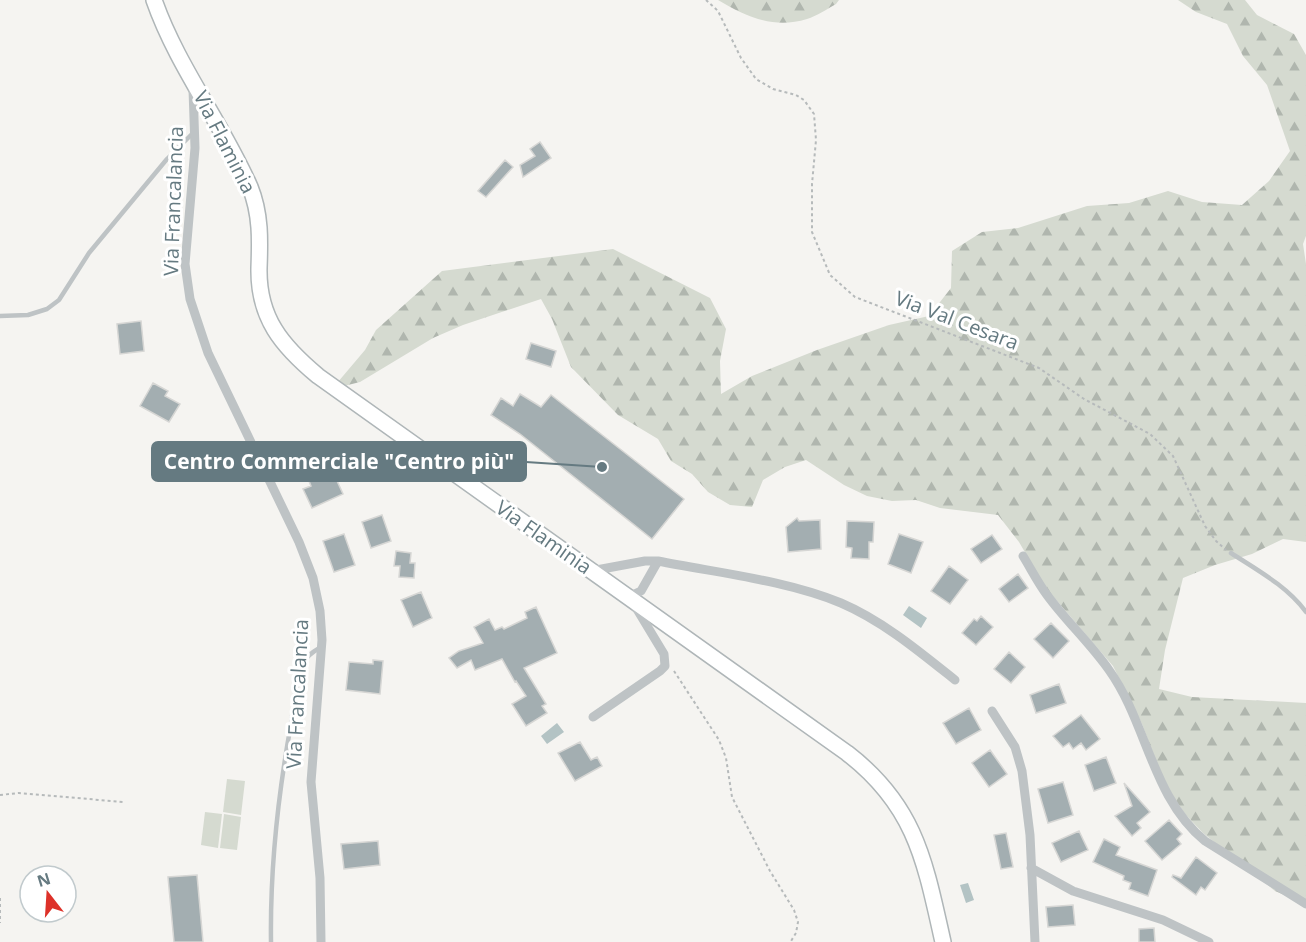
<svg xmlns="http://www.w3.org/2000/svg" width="1306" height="942" viewBox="0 0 1306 942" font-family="'Open Sans',sans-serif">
<defs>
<pattern id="forest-firs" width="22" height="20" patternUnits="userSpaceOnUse" patternTransform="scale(1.5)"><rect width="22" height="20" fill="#d5dad0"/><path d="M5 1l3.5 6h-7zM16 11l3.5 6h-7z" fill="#b0b6ae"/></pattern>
</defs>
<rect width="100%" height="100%" fill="#f5f4f1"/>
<path fill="url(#forest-firs)" d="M 718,0 L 839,0 L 836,4 C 827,9 817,16 807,19 C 774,29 746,17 718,0 Z
M 1178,0 L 1245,0 L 1257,15 L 1294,34 L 1306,55 L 1306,236 L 1303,244 L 1306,264 L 1306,542 L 1283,539 L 1252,554 L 1215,565 L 1183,578 L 1165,650 L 1159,689 L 1192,697 L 1306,703 L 1306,904 L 1275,891 L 1203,833 L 1186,815 L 1166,787 L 1142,724 L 1113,666 L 1045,587 L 1019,542 L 998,515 L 940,508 L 916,500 L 892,501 L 867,496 L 844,485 L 806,460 L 785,467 L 763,480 L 752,507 L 730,505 L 708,492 L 692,474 L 671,461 L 658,439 L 618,415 L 571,367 L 552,319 L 541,299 L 463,325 L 433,338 L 360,382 L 332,389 L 365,350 L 376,330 L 442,271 L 613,249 L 710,298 L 726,329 L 720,361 L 721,394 L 752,376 L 817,350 L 889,325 L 929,316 L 951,288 L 952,251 L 982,232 L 1018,228 L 1087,206 L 1129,203 L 1168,191 L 1202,202 L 1242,205 L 1269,181 L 1290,151 L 1267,85 L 1243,56 L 1227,24 L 1196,12 Z"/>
<path fill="#d5dad0" d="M 227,779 L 245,781 L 241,815 L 223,812 Z
M 205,812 L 222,814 L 218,848 L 201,845 Z
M 224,814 L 241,817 L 237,850 L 220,848 Z"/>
<path fill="#b3c3c4" d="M 909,606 L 927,618 L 921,628 L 903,615 Z
M 557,723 L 564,732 L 547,744 L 541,736 Z
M 968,883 L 974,900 L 966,903 L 960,885 Z"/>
<path fill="#a3aeb1" stroke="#d6d6d4" stroke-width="1.5" d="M 540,142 L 551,158 L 523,177 L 520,165 L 535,156 L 530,149 Z
M 505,160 L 513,167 L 486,197 L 478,191 Z
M 141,321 L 144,351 L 120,354 L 117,324 Z
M 531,343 L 556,351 L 551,367 L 526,359 Z
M 153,383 L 168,391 L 165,396 L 180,404 L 169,422 L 140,406 Z
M 520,394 L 541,407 L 551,395 L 684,499 L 652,539 L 520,434 L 491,415 L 501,398 L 513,406 Z
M 332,470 L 343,494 L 312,508 L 303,489 L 311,486 L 309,481 Z
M 382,515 L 391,541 L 371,548 L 362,522 Z
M 797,518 L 799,521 L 820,520 L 821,549 L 788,552 L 786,527 Z
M 847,521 L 874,522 L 873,542 L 869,542 L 869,559 L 851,558 L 852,548 L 846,547 Z
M 344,534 L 355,565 L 334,572 L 323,541 Z
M 899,534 L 923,542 L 911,573 L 888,564 Z
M 992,535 L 1002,549 L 981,563 L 971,549 Z
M 396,551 L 411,553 L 410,563 L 415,563 L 414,578 L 399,577 L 400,566 L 394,566 Z
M 949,566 L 968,580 L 950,604 L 931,591 Z
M 1018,574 L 1028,588 L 1009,602 L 999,589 Z
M 421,592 L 432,618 L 413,627 L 401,600 Z
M 536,607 L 557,653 L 524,668 L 546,704 L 542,706 L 547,713 L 526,726 L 512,704 L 526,696 L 516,681 L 515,682 L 502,659 L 475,670 L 471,660 L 457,668 L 449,658 L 459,651 L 483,643 L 474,627 L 489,619 L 495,630 L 502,627 L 504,629 L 527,618 L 525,612 Z
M 981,616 L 993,627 L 976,645 L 962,633 L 974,619 L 977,621 Z
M 1051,623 L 1069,641 L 1053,658 L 1034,639 Z
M 1009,652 L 1025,667 L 1011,683 L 994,669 Z
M 373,660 L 383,661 L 380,694 L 346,690 L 349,662 L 373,664 Z
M 1059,684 L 1066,703 L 1036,713 L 1030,695 Z
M 969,708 L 981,730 L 956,744 L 943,723 Z
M 1081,715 L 1100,739 L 1086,750 L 1081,743 L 1073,749 L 1069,743 L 1063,747 L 1053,736 Z
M 580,742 L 591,760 L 597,757 L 602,766 L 575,781 L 558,753 Z
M 990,750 L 1007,774 L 989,787 L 972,763 Z
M 1106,757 L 1116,783 L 1094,791 L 1085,765 Z
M 1063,782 L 1073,815 L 1048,823 L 1038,789 Z
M 1124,783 L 1150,812 L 1137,823 L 1141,828 L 1132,836 L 1115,816 L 1132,806 Z
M 1169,820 L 1182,834 L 1177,839 L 1181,844 L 1162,860 L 1145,841 Z
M 1079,831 L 1088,850 L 1061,862 L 1052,843 Z
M 1006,833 L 1013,867 L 1001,869 L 994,835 Z
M 1104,839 L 1120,847 L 1116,855 L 1157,870 L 1148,896 L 1129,889 L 1131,883 L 1123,880 L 1124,876 L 1093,862 Z
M 378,841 L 380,865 L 344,869 L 341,844 Z
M 1196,857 L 1217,873 L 1205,890 L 1201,887 L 1196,895 L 1172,877 L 1173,875 L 1181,878 Z
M 197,875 L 203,942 L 174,942 L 168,877 Z
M 1073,905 L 1075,925 L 1048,927 L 1046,907 Z
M 1154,928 L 1155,942 L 1139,942 L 1139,929 Z"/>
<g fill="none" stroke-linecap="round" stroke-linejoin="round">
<defs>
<path id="primary" d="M 154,0 C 177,66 222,123 250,187 C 261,214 260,241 259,268 C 258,318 282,346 318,376 L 847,753 C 916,806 925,862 943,942"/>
</defs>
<use href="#primary" stroke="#afb6b8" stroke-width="18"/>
<path stroke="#b6babb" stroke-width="2" stroke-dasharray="3 3" stroke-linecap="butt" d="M 706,0 L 718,11 L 741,58 L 756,79 L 773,89 L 796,95 L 804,100 L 814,114 L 816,140 L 812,184 L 812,232 L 830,275 L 855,297 L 1039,368 L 1084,399 L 1150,434 L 1173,456 L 1205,526 L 1216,541 L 1226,550
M 674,671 L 719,740 L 726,758 L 732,797 L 770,871 L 794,910 L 798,922 L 796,933 L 791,941
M 0,795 L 19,793 L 123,802
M 0,898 L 0,923"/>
<path stroke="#bec3c5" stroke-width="4.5" d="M 0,316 L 28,315 L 47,309 L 59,300 L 89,253 L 167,159 L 193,133
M 1231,553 C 1257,570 1287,586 1306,612
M 271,942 C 270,869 278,795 291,724 C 294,705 295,683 302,665 C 305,657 314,651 321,647"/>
<path stroke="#bec3c5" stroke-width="9" d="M 193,89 L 195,148 L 185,264 L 190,299 L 208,353 L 299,542 L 313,578 L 320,611 L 322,640 L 311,782 L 320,878 L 321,942
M 1023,556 C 1031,569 1038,583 1047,595 C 1066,621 1090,643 1109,670 C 1147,723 1152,798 1205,841 L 1306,904
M 591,571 L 645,561 L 658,561 C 718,573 785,580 841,603 C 883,621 920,652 955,680
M 628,597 L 641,591 L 658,561
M 992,711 L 1015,747 L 1022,771 L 1030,835 L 1035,942
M 593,717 L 660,671 L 665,666 L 664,654 L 635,606
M 1031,868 L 1073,891 L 1163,920 L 1209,942"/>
<use href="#primary" stroke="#fff" stroke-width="15"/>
</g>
<g text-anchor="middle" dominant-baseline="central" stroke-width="6" stroke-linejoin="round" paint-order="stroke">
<g font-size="20" fill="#657a81" stroke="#fff">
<text transform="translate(225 142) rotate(63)">Via Flaminia</text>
<text transform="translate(173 201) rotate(-88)">Via Francalancia</text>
<text transform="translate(957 320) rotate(21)">Via Val Cesara</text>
<text transform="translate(544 537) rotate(35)">Via Flaminia</text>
<text transform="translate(297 694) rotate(-87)">Via Francalancia</text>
</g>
</g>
<path fill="none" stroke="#657a81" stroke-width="2" d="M602 467L526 462"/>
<circle fill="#657a81" stroke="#fff" stroke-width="2" cx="602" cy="467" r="6"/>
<rect fill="#657a81" stroke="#657a81" stroke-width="2" x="152" y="442" width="374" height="39" rx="6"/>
<g font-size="21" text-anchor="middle" font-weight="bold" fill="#fff">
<text x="339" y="469">Centro Commerciale "Centro più"</text>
</g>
<g transform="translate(48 894) rotate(343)"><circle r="28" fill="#ffffff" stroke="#c1cacd" stroke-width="1.5"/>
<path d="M0-4.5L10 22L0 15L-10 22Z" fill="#dd3129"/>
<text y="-9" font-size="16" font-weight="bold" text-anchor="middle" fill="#657a81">N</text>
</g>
</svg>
